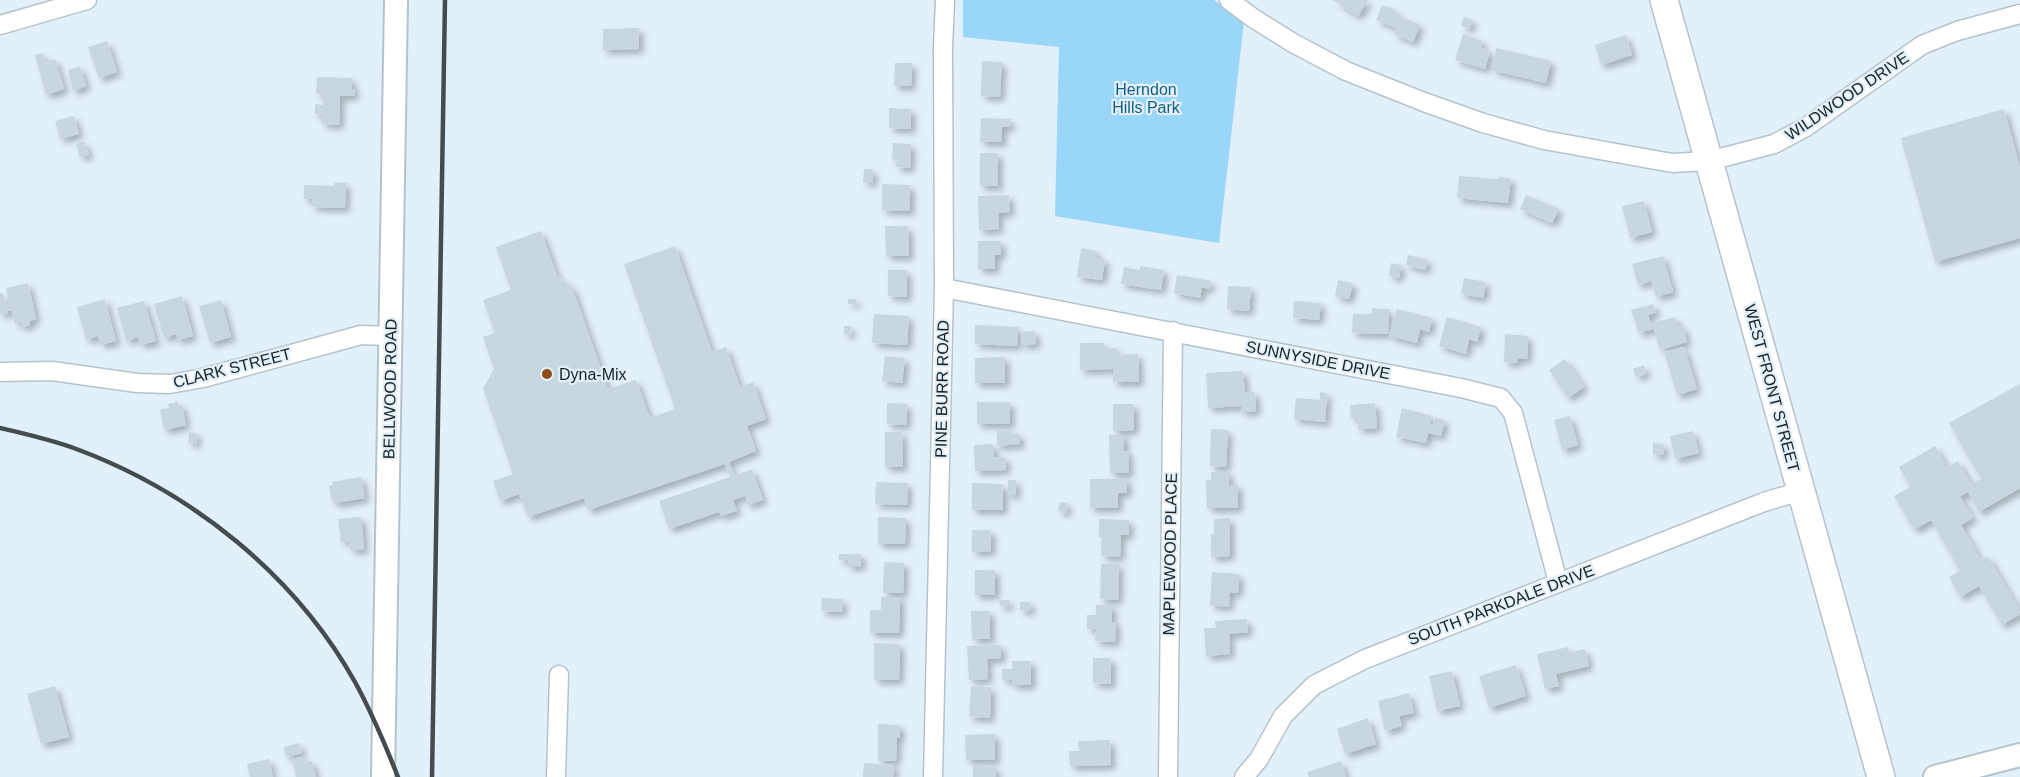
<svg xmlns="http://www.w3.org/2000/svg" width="2020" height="777" viewBox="0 0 2020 777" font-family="Helvetica,sans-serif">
<defs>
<filter id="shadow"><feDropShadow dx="4.5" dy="4.5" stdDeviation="3" flood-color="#0004"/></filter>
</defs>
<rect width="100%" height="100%" fill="#e2f0f9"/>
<path fill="#99d6f9" d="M 963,0 L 1214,0 L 1244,21 L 1219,243 L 1055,216 L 1059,47 L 963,37 Z"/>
<path fill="#c8d6df" filter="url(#shadow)" d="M 1333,0 L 1368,0 L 1358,16 Z
M 1382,5 L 1397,11 L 1396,14 L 1401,16 L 1400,17 L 1420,25 L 1413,42 L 1394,34 L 1396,28 L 1376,20 Z
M 1464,17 L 1473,20 L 1469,29 L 1461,25 Z
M 639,28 L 639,49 L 603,50 L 603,29 Z
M 1463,34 L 1483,41 L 1481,48 L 1490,51 L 1485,69 L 1455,60 Z
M 1626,35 L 1632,55 L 1601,65 L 1595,45 Z
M 107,41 L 117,72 L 99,78 L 88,47 Z
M 1496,48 L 1551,61 L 1546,83 L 1492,70 Z
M 43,53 L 45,62 L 55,59 L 64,89 L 46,95 L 35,55 Z
M 982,61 L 1002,62 L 1000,97 L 981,96 Z
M 895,63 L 912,63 L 911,86 L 894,86 Z
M 80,66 L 86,86 L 73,91 L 68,70 Z
M 317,77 L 352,78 L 352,89 L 355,89 L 354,96 L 340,96 L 339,125 L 322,124 L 322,115 L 315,114 L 315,104 L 323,105 L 323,93 L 316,93 Z
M 889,108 L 911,109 L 911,129 L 889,128 Z
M 2004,109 L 2020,168 L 2020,238 L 1935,262 L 1901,138 Z
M 74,116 L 79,134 L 60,139 L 55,121 Z
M 981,118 L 1010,119 L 1010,127 L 1002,127 L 1002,142 L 980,142 Z
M 84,141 L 89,155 L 80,157 L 76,144 Z
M 893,143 L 911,144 L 910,168 L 896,167 L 897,160 L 892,159 Z
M 980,153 L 998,153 L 998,186 L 980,186 Z
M 864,169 L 873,169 L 872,183 L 863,182 Z
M 1459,176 L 1498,179 L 1499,177 L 1511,178 L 1508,203 L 1457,198 Z
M 335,182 L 346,183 L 345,208 L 312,207 L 312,199 L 304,199 L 304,185 L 334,186 Z
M 882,184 L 910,185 L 910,211 L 882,210 Z
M 1009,195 L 1010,212 L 998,213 L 999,229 L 979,230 L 978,196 Z
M 1526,195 L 1559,209 L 1552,223 L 1520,209 Z
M 1644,201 L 1652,232 L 1630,238 L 1622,206 Z
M 885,226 L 908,226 L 909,256 L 886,256 Z
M 541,231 L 557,276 L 572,287 L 608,389 L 636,380 L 650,418 L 675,409 L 624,264 L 675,246 L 712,352 L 726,347 L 740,387 L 753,382 L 766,419 L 747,426 L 756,451 L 729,462 L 734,476 L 752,469 L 763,500 L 748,505 L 745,496 L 733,500 L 737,511 L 721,516 L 719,512 L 669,529 L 659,501 L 730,477 L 725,464 L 588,510 L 584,498 L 528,517 L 519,494 L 500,501 L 493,481 L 513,474 L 483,389 L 494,369 L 483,337 L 495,333 L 483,300 L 511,290 L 496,247 Z
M 978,241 L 1001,241 L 1001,255 L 995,255 L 995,269 L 978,269 Z
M 1081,248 L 1097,251 L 1096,258 L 1105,259 L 1102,280 L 1077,277 Z
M 1408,255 L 1428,260 L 1425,270 L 1406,265 Z
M 1663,256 L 1673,292 L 1656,297 L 1651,281 L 1638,285 L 1632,264 Z
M 1391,263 L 1401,265 L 1399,278 L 1389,276 Z
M 1140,266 L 1164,270 L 1161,290 L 1121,284 L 1124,267 L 1140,270 Z
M 888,270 L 907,270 L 907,297 L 888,296 Z
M 1177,275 L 1211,281 L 1209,289 L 1202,287 L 1200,298 L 1174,293 Z
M 1464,278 L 1486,282 L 1483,298 L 1461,294 Z
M 1338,280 L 1353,283 L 1349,299 L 1335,296 Z
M 28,283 L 36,319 L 30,321 L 30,325 L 22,327 L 21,322 L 15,324 L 12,310 L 8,311 L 8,313 L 0,315 L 0,293 L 3,293 L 6,306 L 10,305 L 6,288 Z
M 1228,286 L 1251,287 L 1249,311 L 1227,309 Z
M 182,296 L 193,336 L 178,340 L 176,334 L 164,338 L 154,304 Z
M 105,299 L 116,341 L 101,345 L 98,336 L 86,340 L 77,307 Z
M 848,299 L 856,299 L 856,304 L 848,304 Z
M 221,300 L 231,337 L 210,343 L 199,306 Z
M 144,301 L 156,341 L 141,345 L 138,337 L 126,341 L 117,308 Z
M 1294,301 L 1321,303 L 1319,320 L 1293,318 Z
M 1653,304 L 1656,312 L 1648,315 L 1653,329 L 1639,333 L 1631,310 Z
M 1372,308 L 1389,309 L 1388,334 L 1352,333 L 1353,314 L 1372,314 Z
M 1397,309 L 1432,318 L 1429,332 L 1420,329 L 1417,343 L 1389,336 Z
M 874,314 L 909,316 L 907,345 L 872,343 Z
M 1447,317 L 1481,327 L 1477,342 L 1469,339 L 1466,354 L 1439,346 Z
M 1675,317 L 1678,327 L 1683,326 L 1687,342 L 1660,350 L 1652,323 Z
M 975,325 L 1018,327 L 1017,346 L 975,344 Z
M 844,326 L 851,326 L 850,335 L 844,334 Z
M 1035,331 L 1036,344 L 1022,345 L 1021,332 Z
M 1505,334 L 1528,336 L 1527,359 L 1518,358 L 1517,363 L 1504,362 Z
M 1080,343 L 1104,343 L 1104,349 L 1117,348 L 1117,355 L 1138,354 L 1139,382 L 1113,382 L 1113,369 L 1080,370 Z
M 1684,347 L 1697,389 L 1677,395 L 1664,352 Z
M 885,356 L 905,358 L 902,383 L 882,381 Z
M 1005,357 L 1005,383 L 975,383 L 975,358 Z
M 1565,359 L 1584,387 L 1568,398 L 1549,370 Z
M 1644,365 L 1646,374 L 1636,377 L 1633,369 Z
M 1243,371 L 1245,393 L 1255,392 L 1256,411 L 1242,412 L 1241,406 L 1208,408 L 1206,373 Z
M 2020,384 L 2020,488 L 1979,512 L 1968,492 L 1960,496 L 1973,518 L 1961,525 L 1981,560 L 1988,556 L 2020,611 L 2020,614 L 2002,625 L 1979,586 L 1960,597 L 1949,577 L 1960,571 L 1931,520 L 1914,530 L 1894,496 L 1910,487 L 1899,467 L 1935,446 L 1947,467 L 1958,461 L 1971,484 L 1981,479 L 1949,423 Z
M 1320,392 L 1327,393 L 1325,422 L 1294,419 L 1296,398 L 1320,400 Z
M 178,402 L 178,406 L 182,405 L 186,425 L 164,430 L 160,409 L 169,408 L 168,404 Z
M 977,402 L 1010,402 L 1010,424 L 977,424 Z
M 887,403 L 907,404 L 906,425 L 887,424 Z
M 1375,403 L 1377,428 L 1358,429 L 1357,418 L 1351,418 L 1350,405 Z
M 1113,404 L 1134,404 L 1134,430 L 1113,431 Z
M 1402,408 L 1432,416 L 1430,424 L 1433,425 L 1434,418 L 1445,420 L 1441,436 L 1428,433 L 1426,443 L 1396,437 Z
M 1570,416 L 1578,445 L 1562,450 L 1554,420 Z
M 1211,429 L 1228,430 L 1226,467 L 1210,466 Z
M 997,431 L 1013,431 L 1013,434 L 1020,434 L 1020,444 L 997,446 Z
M 1693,431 L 1699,453 L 1675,459 L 1670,436 Z
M 189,432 L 197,433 L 196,444 L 188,443 Z
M 885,432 L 902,432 L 903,467 L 885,467 Z
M 1109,435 L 1124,435 L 1124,451 L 1128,451 L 1129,473 L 1110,473 Z
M 1653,443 L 1664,444 L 1663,455 L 1653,455 Z
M 993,444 L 994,457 L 1005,457 L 1006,470 L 975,471 L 974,445 Z
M 1211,472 L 1229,472 L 1229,485 L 1238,485 L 1238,508 L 1207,508 L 1206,480 L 1211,480 Z
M 361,477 L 365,498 L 336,503 L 336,501 L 332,502 L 329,486 L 333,485 L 332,482 Z
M 1090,479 L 1127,479 L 1127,493 L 1118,493 L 1118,508 L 1090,508 Z
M 1008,480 L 1016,480 L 1016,495 L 1008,495 Z
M 876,482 L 908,483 L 907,505 L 875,504 Z
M 972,483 L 1003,484 L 1003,510 L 972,510 Z
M 1060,502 L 1068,503 L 1066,513 L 1058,511 Z
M 361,517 L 364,549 L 350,550 L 349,541 L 341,542 L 338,519 Z
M 878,517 L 906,518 L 905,544 L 878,544 Z
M 1230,518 L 1230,556 L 1211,557 L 1211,534 L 1214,534 L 1214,519 Z
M 1099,519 L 1129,520 L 1129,535 L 1121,535 L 1120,557 L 1101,556 L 1102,537 L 1099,537 Z
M 972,530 L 991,530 L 991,551 L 972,552 Z
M 839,554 L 861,554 L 861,566 L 848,567 L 848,560 L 839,560 Z
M 884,562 L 904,563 L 903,593 L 883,593 Z
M 1101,564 L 1119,564 L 1118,600 L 1100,599 Z
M 975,570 L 995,570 L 995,595 L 975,595 Z
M 1212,572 L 1239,574 L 1238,593 L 1230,592 L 1229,607 L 1210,605 Z
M 881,597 L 900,597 L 899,633 L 870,633 L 870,610 L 881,610 Z
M 822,598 L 843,599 L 842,612 L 821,611 Z
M 999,600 L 1009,600 L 1009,606 L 1000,606 Z
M 1020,602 L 1031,602 L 1030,611 L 1020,610 Z
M 1096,605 L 1112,605 L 1112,622 L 1116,622 L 1115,642 L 1095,641 L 1096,629 L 1087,629 L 1087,615 L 1096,615 Z
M 971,611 L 990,611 L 990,639 L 972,639 Z
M 1247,619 L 1248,632 L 1229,634 L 1230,654 L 1206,656 L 1204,628 L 1216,628 L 1215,621 Z
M 874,643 L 900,644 L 899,680 L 874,680 Z
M 1001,645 L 1001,658 L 987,659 L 988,679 L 969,680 L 967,646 Z
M 1568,647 L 1569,653 L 1585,649 L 1589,666 L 1556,674 L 1559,686 L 1545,689 L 1537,654 Z
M 1093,658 L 1111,658 L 1111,684 L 1093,683 Z
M 1012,661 L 1031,661 L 1031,685 L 1012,685 L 1012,679 L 1002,680 L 1002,669 L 1013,669 Z
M 1516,665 L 1526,696 L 1489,708 L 1479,676 Z
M 1452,671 L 1460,706 L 1437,711 L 1429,676 Z
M 55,686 L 69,737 L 41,744 L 27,694 Z
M 971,686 L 991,687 L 990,718 L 969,717 Z
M 1409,693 L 1414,713 L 1399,716 L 1402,726 L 1385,731 L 1378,701 Z
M 1368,718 L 1376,744 L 1345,754 L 1337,729 Z
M 878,724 L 900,725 L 900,738 L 897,738 L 896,761 L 878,761 Z
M 995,734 L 995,760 L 966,760 L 965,735 Z
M 1110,740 L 1111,765 L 1070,766 L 1069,751 L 1079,751 L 1078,741 Z
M 299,743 L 302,753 L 286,757 L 284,747 Z
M 302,757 L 304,762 L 312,761 L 316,777 L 296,777 L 292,759 Z
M 269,759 L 273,777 L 250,777 L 247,764 Z
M 1341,761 L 1346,777 L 1309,777 L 1307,772 Z
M 864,763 L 894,765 L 893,777 L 863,777 Z
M 973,766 L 996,767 L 996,777 L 973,777 Z"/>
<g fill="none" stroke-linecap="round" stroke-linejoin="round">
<defs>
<path id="minor" d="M 1229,0 L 1253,18 L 1293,43 L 1346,71 L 1424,102 L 1483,123 L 1544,140 L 1672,163 L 1709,161 L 1774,144 L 1806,127 L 1922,45 L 1957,31 L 2020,14
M 0,25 L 87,0
M 944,288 L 1461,388 L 1501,398 L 1513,413 L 1558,582
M 0,372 L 52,371 L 137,383 L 170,384 L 203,378 L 361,335 L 390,336
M 556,777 L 559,675
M 933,777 L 944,288 L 943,48 L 945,0
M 1168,777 L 1173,331
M 1244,777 L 1259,759 L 1283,716 L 1314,685 L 1365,659 L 1764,502 L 1801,491"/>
<path id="tertiary" d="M 383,777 L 396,0
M 1935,777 L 2020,755"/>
<path id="primary" d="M 1664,0 L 1881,777"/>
</defs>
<use href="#minor" stroke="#b5c3cb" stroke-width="21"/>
<use href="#tertiary" stroke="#b5c3cb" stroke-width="26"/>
<use href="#primary" stroke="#b5c3cb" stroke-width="30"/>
<use href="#minor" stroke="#fff" stroke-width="18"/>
<use href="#tertiary" stroke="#fff" stroke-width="22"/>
<use href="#primary" stroke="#fff" stroke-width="27"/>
<path stroke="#454c50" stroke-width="4.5" d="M 0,428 C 26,434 53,440 79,450 C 193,493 295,575 355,682 C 372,713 385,744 398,777
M 432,777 L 445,0"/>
</g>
<circle fill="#8d4c18" stroke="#e2f0f9" stroke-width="2" cx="547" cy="374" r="6"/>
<g text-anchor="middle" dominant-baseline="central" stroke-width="4.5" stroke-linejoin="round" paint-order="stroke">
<g font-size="16" fill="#155e80" stroke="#e2f0f9">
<text x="1146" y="89">Herndon<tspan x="1146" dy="18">Hills Park</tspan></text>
</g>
<g font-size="16" fill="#1b2023" stroke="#e2f0f9">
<text transform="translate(1847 96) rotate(-34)">WILDWOOD DRIVE</text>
<text transform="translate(1318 360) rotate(11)">SUNNYSIDE DRIVE</text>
<text transform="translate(232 368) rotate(-14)">CLARK STREET</text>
<text transform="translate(1772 388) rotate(75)">WEST FRONT STREET</text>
<text transform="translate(390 389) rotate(-89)">BELLWOOD ROAD</text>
<text transform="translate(942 389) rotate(-89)">PINE BURR ROAD</text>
<text transform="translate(1170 554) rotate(-89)">MAPLEWOOD PLACE</text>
<text transform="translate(1501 605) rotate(-21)">SOUTH PARKDALE DRIVE</text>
</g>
<g font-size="16" fill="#1b2023" stroke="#e2f0f9" text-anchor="start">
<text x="559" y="374">Dyna-Mix</text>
</g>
</g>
</svg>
